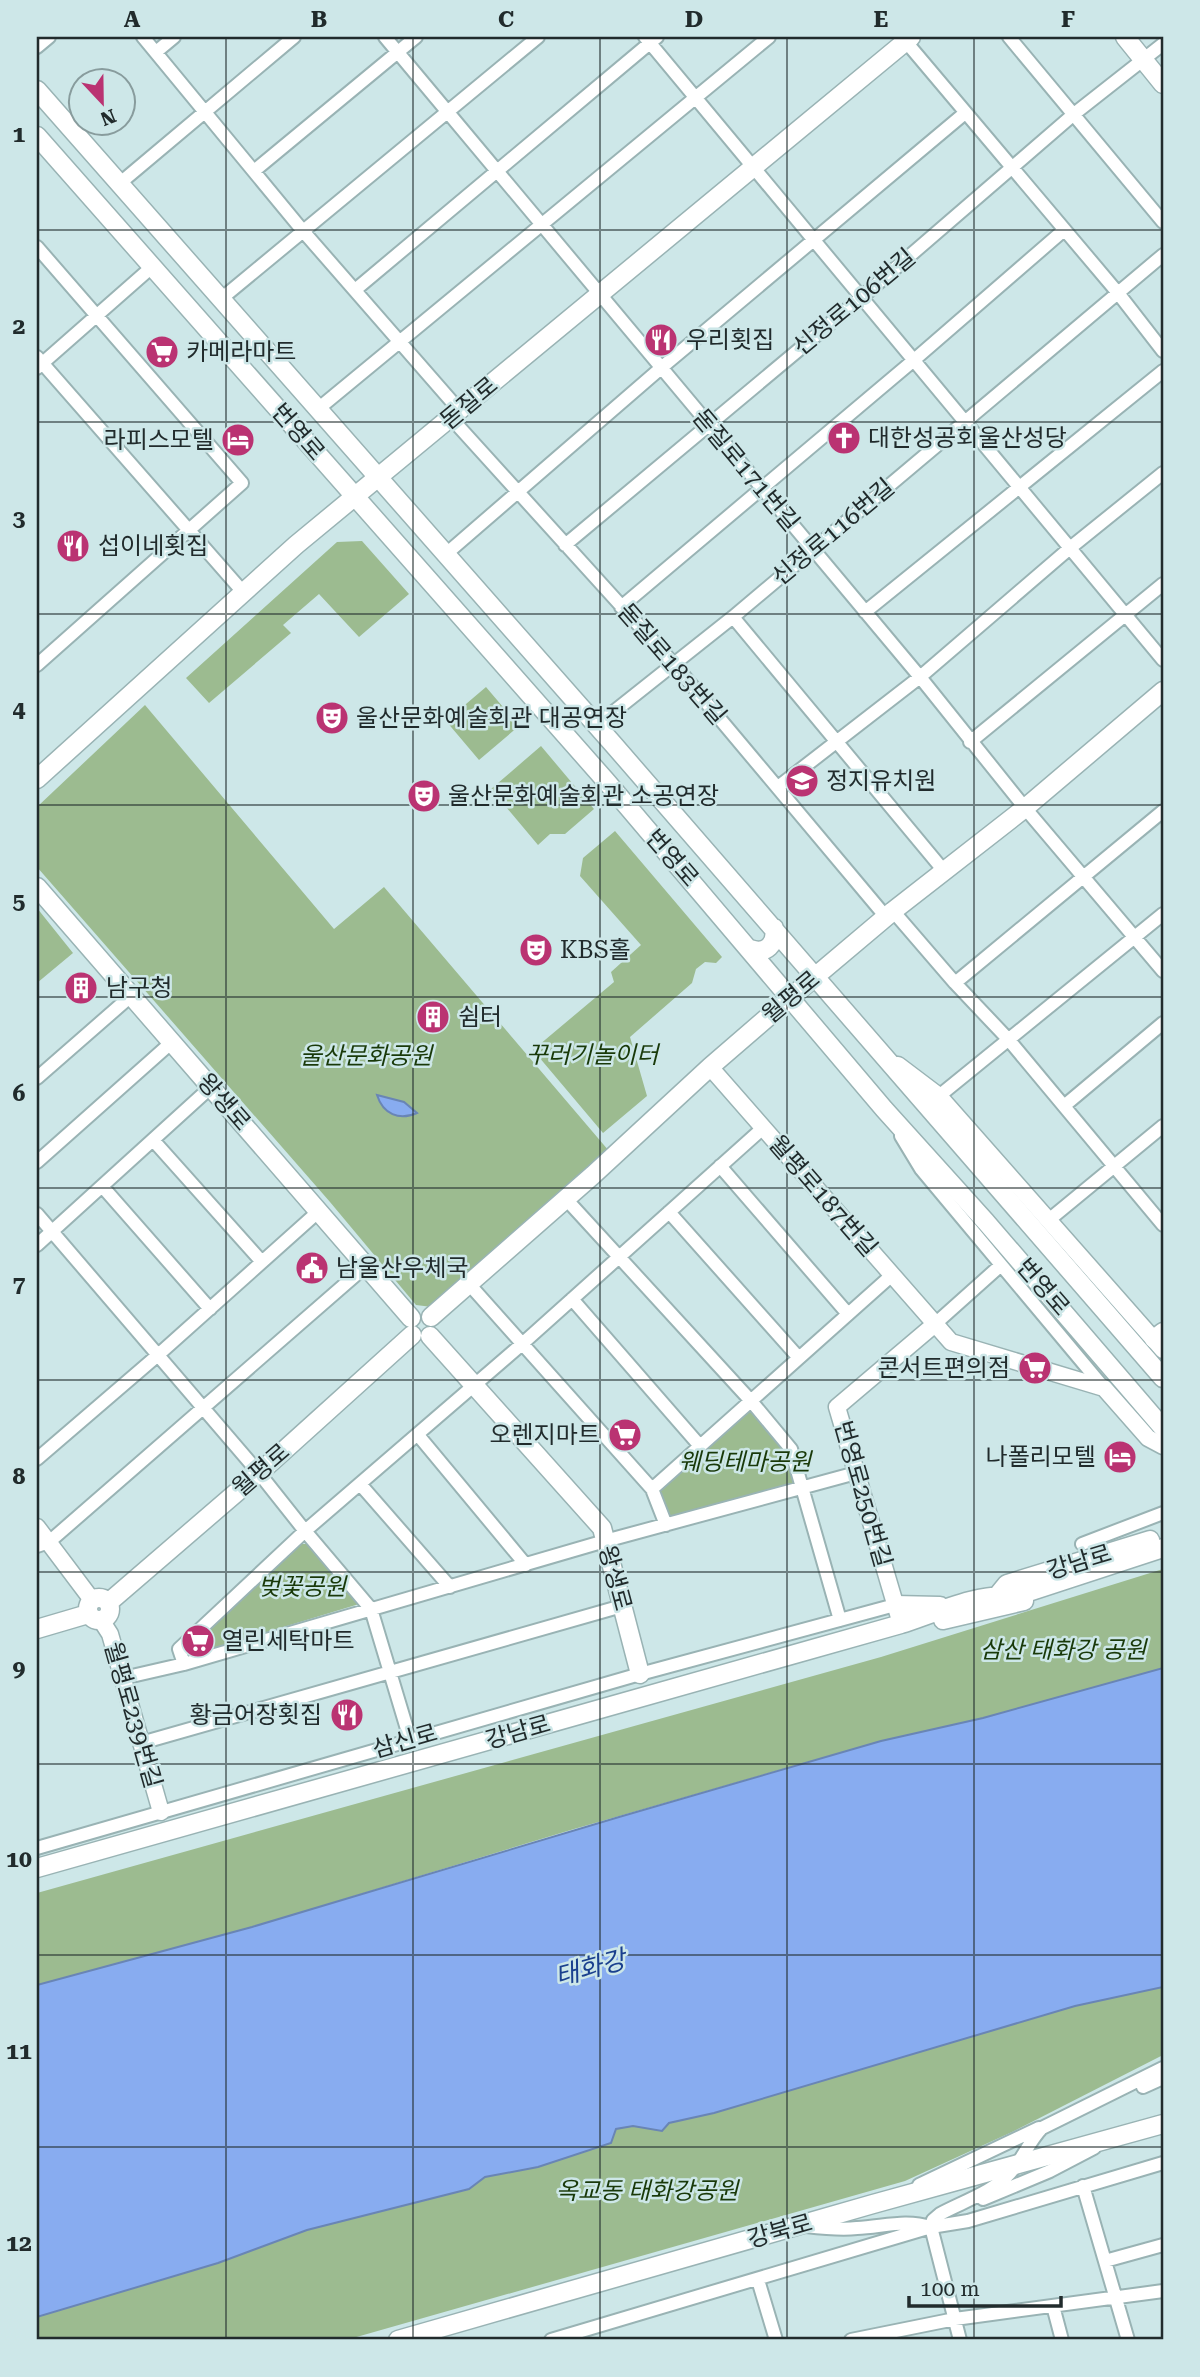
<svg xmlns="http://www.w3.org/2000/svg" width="1200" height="2377" viewBox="0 0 1200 2377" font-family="'Roboto Serif','Noto Sans KR',serif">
<rect width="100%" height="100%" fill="#cde7e8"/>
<path fill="#9cbb90" d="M 362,541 L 409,594 L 359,637 L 319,594 L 283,625 L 291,633 L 209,703 L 186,678 L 337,542 Z
M 486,687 L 519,726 L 479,760 L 446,721 Z
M 145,705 L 334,929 L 384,887 L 609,1151 L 432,1307 L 416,1305 L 330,1202 L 37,867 L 37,807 Z
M 541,746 L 594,809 L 565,834 L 550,834 L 538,845 L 491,789 Z
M 615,831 L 722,957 L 716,963 L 705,962 L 696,969 L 692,983 L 630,1037 L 647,1096 L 603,1133 L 533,1050 L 614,982 L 611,972 L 641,945 L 580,876 L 583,858 Z
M 37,908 L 73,953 L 37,983 Z
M 751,1401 L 791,1449 L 803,1488 L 666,1525 L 652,1489 Z
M 300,1544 L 308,1544 L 359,1604 L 198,1653 L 194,1645 Z
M 1163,1569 L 1163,1670 L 1076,1697 L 881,1741 L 574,1829 L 252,1927 L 37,1985 L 37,1893 L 881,1657 Z
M 1163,1987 L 1163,2055 L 1012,2132 L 905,2181 L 346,2340 L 37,2340 L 37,2317 L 218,2263 L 307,2230 L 469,2189 L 485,2177 L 538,2167 L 610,2143 L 615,2129 L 633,2126 L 662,2131 L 669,2123 L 714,2113 L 1075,2006 Z"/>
<path fill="#88acf0" stroke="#6985b5" stroke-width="2" d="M 377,1095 L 404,1102 L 417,1113 C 399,1121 383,1114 377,1095 Z
M 1163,1668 L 1163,1987 L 1075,2006 L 714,2113 L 669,2123 L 662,2131 L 633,2126 L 616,2129 L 611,2143 L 538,2167 L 485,2177 L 469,2189 L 307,2230 L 218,2263 L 37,2317 L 37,1985 L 252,1927 L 619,1817 L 881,1741 L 983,1718 Z"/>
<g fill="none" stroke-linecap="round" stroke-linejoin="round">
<defs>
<path id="minor" d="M 143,37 L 303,231 L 460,411
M 385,37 L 920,677 L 1025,808 L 1163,971
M 645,37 L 1163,660
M 902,37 L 1118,293 L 1163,351
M 1009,37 L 1163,222
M 37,47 L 49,37
M 156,52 L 174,37
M 254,171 L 416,37
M 119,184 L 294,37
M 37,247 L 242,483 L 37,665
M 355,290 L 657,37
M 221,299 L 538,37
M 37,357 L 243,592
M 37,368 L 153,266
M 318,409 L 769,37
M 451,418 L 673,663 L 886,917
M 565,545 L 862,297 L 1074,114 L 1163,44
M 446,554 L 661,368 L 965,113
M 621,607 L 914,360 L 1064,230
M 865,612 L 1163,371
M 733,617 L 944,871
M 597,725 L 733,617 L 1163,255
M 970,742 L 1163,584
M 778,787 L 920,677 L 1070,548 L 1163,473
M 893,911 L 955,983 L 1008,1039 L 1163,1225
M 955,983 L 1163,811
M 37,1078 L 132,995
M 939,1096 L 1163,914
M 1064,1106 L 1163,1023
M 901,1136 L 921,1169 L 1104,1388
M 153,1140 L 262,1262
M 37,1162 L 172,1042
M 720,1166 L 848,1314
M 102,1186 L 210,1309
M 566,1199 L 751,1401 L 791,1449 L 840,1620
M 669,1212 L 799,1358
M 37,1214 L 259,1473 L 305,1531 L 371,1609 L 410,1739
M 1050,1219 L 1163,1126
M 37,1245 L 211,1087
M 469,1284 L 652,1489 L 666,1525
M 572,1299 L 700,1446
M 935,1324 L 1001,1265
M 418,1435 L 526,1565
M 37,1459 L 158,1355 L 319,1211
M 360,1484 L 450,1587
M 652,1489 L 892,1275
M 1082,1544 L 1163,1513
M 37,1546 L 49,1542 L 366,1266
M 184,1664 L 179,1649 L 305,1531 L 522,1344 L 763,1128
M 123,1678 L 184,1664 L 605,1541 L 856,1473
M 141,1743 L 622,1606
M 37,1848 L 640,1674 L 895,1605
M 1143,2087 L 1163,2078
M 919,2185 L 1039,2128
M 1083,2186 L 1128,2340
M 983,2199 L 1050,2171 L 1094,2148
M 806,2226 C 823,2228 840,2230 857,2228 C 882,2227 906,2219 930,2227
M 931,2227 L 933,2220 L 940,2214 C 962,2202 993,2192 1010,2173 C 1023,2159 1029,2141 1042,2128 L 1163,2068
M 931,2227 L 960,2340
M 1105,2261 L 1163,2245
M 758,2280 L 776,2340
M 1053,2306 L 1062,2340
M 551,2340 L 931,2227 L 968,2221 L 1163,2163
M 851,2340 L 955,2319 L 1163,2291"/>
<path id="tertiary" d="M 898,1065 L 939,1096 L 1163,1350
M 710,1067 L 951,1342 L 1104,1388 L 1148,1438 L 1163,1446
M 37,1527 L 92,1600
M 101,1620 L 110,1634 L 161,1812
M 901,1624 L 837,1407 L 935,1324"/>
<path id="secondary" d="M 1125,37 L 1163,84
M 37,90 L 613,744 L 1163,1378
M 37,136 L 606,781 L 884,1109 L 986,1222 L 1163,1428
M 37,779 L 296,545 L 911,37
M 37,887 L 411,1318
M 750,949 C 766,955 777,944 774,928
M 431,1317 L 593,1175 L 710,1067 L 791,997 L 893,911 L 1025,808 L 1163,691
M 430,1336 L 602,1528 L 640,1674
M 1154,1339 L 1163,1332
M 998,1595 L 1007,1584 L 1150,1540
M88 1609a11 11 0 1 1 22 0a11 11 0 1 1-22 0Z
M 108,1603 L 259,1473 L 412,1335
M 895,1605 L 940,1606
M 943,1620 L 1024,1601
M 37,1629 L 88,1614
M 37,1868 L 901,1624 C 933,1614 979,1592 1013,1597 L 1163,1548
M 398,2340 L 873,2204 L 1163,2124"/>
</defs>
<use href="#minor" stroke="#99b3b4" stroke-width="16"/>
<use href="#tertiary" stroke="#99b3b4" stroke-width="19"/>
<use href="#secondary" stroke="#99b3b4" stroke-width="21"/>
<use href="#minor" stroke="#fff" stroke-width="12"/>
<use href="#tertiary" stroke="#fff" stroke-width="16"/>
<use href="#secondary" stroke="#fff" stroke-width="18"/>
</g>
<path fill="none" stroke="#212b2c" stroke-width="2" stroke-opacity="0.55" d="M 226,37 L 226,2340M 413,37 L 413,2340M 600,37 L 600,2340M 787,37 L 787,2340M 974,37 L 974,2340M 37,230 L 1163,230M 37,422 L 1163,422M 37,614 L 1163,614M 37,805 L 1163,805M 37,997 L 1163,997M 37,1188 L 1163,1188M 37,1380 L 1163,1380M 37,1572 L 1163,1572M 37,1764 L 1163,1764M 37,1955 L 1163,1955M 37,2147 L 1163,2147"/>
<defs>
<symbol id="restaurant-disc" viewBox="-11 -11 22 22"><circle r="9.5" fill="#ba3372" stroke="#cde7e8"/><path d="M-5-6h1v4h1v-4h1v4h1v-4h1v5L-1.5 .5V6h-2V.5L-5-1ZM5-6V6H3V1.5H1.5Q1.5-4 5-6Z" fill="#fff"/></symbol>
<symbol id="supermarket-disc" viewBox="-11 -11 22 22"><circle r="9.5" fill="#ba3372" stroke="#cde7e8"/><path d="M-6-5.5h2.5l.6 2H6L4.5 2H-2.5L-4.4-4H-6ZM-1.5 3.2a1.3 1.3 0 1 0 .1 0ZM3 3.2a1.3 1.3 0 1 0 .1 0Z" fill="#fff"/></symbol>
<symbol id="church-disc" viewBox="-11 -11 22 22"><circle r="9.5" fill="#ba3372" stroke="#cde7e8"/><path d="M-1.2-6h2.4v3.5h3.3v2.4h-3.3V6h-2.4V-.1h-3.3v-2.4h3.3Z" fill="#fff"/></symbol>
<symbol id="hotel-disc" viewBox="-11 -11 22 22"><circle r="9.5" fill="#ba3372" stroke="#cde7e8"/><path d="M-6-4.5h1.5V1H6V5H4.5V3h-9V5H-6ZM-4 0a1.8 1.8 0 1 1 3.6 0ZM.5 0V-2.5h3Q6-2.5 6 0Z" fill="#fff"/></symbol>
<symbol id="theatre-disc" viewBox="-11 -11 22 22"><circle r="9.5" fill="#ba3372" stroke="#cde7e8"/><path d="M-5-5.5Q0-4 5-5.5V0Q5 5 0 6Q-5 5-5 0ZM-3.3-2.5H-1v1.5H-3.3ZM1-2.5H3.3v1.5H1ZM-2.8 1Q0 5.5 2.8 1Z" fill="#fff"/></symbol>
<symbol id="school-disc" viewBox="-11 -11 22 22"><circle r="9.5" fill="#ba3372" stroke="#cde7e8"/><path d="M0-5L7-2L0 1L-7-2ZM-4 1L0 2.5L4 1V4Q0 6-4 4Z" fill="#fff"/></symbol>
<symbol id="building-disc" viewBox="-11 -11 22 22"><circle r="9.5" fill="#ba3372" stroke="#cde7e8"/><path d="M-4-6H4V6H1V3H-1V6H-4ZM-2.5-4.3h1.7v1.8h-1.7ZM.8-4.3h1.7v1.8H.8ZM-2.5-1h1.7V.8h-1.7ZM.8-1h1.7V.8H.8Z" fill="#fff"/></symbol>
<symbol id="civic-disc" viewBox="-11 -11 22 22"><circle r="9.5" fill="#ba3372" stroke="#cde7e8"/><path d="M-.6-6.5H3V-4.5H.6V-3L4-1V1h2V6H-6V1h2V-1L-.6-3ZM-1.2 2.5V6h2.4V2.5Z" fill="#fff"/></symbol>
</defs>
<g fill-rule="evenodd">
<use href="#restaurant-disc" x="642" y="321" width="38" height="38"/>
<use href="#supermarket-disc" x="143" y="333" width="38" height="38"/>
<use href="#church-disc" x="825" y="419" width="38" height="38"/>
<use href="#hotel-disc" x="219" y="421" width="38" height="38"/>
<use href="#restaurant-disc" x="54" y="527" width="38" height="38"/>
<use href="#theatre-disc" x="313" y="699" width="38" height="38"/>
<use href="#school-disc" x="783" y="762" width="38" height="38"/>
<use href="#theatre-disc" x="405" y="777" width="38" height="38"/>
<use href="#theatre-disc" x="517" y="931" width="38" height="38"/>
<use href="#building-disc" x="62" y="969" width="38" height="38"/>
<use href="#building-disc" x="414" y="998" width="38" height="38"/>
<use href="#civic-disc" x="293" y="1249" width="38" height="38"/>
<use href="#supermarket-disc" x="1016" y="1349" width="38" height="38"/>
<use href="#supermarket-disc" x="606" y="1416" width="38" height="38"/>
<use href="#hotel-disc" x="1101" y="1438" width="38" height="38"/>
<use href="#supermarket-disc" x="179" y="1622" width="38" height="38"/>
<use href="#restaurant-disc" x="328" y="1696" width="38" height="38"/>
</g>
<g text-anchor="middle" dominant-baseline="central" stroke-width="5" stroke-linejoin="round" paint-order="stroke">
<g font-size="24" fill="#212b2c" stroke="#cde7e8">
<text transform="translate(854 302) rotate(-40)">신정로106번길</text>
<text transform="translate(469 403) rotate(-40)">돋질로</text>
<text transform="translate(298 432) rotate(49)">번영로</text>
<text transform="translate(746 470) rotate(50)">돋질로171번길</text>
<text transform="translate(833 532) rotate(-40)">신정로116번길</text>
<text transform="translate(672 664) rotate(49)">돋질로183번길</text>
<text transform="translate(672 858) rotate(49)">번영로</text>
<text transform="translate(791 997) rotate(-40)">월평로</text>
<text transform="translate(224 1102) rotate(49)">왕생로</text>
<text transform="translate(823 1196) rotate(49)">월평로187번길</text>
<text transform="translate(1043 1287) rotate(49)">번영로</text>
<text transform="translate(261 1470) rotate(-41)">월평로</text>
<text transform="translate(863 1494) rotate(74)">번영로250번길</text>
<text transform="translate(1079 1562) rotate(-17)">강남로</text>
<text transform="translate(615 1578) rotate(75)">왕생로</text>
<text transform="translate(133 1715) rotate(74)">월평로239번길</text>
<text transform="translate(518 1732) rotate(-16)">강남로</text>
<text transform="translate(405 1741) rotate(-16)">삼신로</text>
<text transform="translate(780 2231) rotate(-16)">강북로</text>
</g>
<g font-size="24" fill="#212b2c" stroke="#cde7e8" text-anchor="start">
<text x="686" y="340">우리횟집</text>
<text x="186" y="352">카메라마트</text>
<text x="868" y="438">대한성공회울산성당</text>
<text x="214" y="440" text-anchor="end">라피스모텔</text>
<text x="98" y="546">섭이네횟집</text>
<text x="356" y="718">울산문화예술회관 대공연장</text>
<text x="826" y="781">정지유치원</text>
<text x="448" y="796">울산문화예술회관 소공연장</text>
<text x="560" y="950">KBS홀</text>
<text x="106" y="988">남구청</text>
<text x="458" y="1017">쉼터</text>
<text x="336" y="1268">남울산우체국</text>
<text x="1010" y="1368" text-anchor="end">콘서트편의점</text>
<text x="600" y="1435" text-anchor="end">오렌지마트</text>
<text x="1096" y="1457" text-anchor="end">나폴리모텔</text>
<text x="222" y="1641">열린세탁마트</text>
<text x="322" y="1715" text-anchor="end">황금어장횟집</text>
</g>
<g font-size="24" font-style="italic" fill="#193909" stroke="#cde7e8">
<text x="592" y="1055">꾸러기놀이터</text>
<text x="366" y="1056">울산문화공원</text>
<text x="745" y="1462">웨딩테마공원</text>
<text x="302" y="1587">벚꽃공원</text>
<text x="1063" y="1650">삼산 태화강 공원</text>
<text x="647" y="2191">옥교동 태화강공원</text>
</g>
<g font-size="26" font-style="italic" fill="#1a408e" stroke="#cde7e8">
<text transform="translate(590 1968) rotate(-15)">태화강</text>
</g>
</g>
<rect width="1200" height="2377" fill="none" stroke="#cde7e8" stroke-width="77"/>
<g transform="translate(102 102) rotate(158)"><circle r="33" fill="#cde7e8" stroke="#889c9d" stroke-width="2"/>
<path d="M0-5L12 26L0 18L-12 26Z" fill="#ba3372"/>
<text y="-10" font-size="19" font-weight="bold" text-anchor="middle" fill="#212b2c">N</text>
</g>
<path d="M909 2296v10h152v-10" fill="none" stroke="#212b2c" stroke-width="3.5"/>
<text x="920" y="2296" font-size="21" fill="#212b2c" stroke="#cde7e8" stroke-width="5" paint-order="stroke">100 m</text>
<rect x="38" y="38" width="1124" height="2300" fill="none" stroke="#212b2c" stroke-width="2.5"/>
<g font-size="23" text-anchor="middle" font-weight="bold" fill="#212b2c">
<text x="132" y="27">A</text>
<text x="319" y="27">B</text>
<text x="506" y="27">C</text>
<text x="694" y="27">D</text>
<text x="881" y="27">E</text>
<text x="1068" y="27">F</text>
<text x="19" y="142">1</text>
<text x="19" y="334">2</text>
<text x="19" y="526">3</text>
<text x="19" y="717">4</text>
<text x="19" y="909">5</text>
<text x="19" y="1101">6</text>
<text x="19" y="1292">7</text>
<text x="19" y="1484">8</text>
<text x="19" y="1676">9</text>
<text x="19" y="1867">10</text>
<text x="19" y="2059">11</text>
<text x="19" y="2251">12</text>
</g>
</svg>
